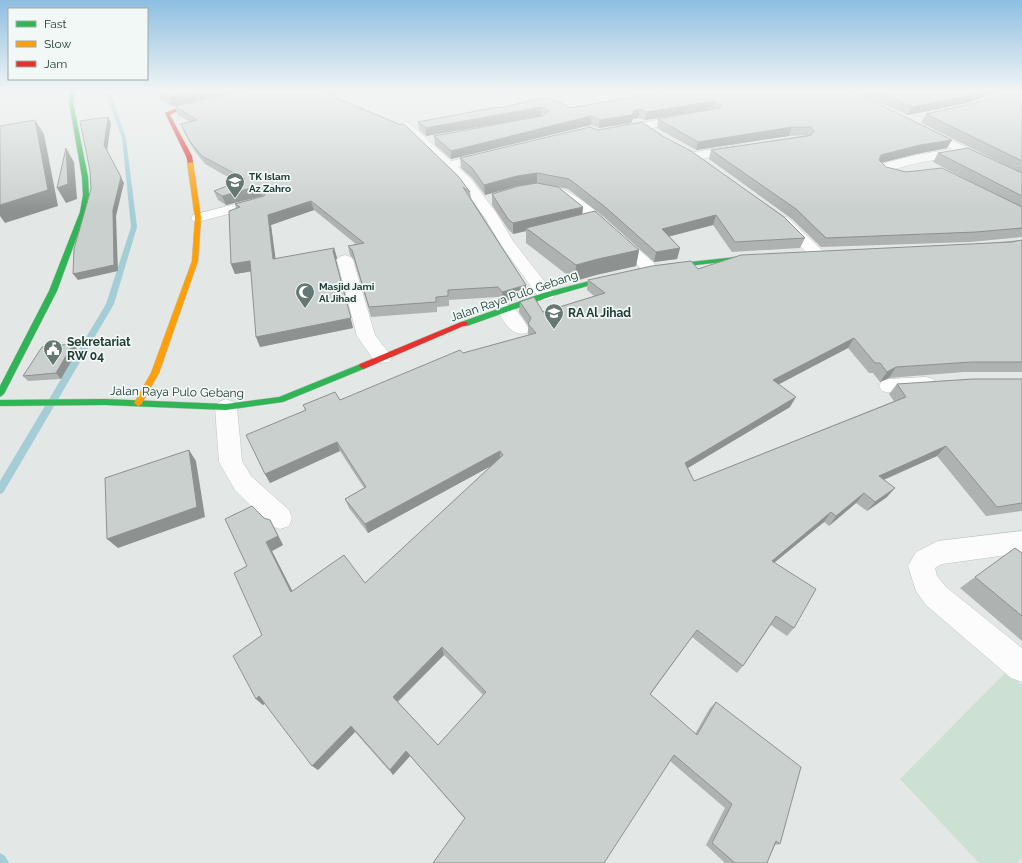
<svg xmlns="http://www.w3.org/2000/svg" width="1022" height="863" viewBox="0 0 1022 863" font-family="Raleway,sans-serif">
<rect width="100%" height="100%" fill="#e3e8e6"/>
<path fill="#cce1d4" d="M 1006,672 L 1022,685 L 1022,858 L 1018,863 L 979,863 L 900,779 Z"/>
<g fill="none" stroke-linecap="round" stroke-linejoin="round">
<path fill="#a4cdd6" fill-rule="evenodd" d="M 105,90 L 109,90 L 126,138 L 137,227 L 114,304 L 3,493 L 0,494 L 0,481 L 106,304 L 131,227 L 122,138 Z
M 0,853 L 5,856 L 9,863 L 0,863 Z"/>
<defs>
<path id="street" d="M 686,115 L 692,118 L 690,120 L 618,135 L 612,131 L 618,127 Z
M 405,122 L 409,123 L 451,161 L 490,152 L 494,153 L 496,156 L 494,159 L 458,167 L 471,179 L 497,214 L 513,241 L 555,295 L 552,299 L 546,300 L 540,299 L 501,245 L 485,218 L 461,185 L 401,127 L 399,125 Z
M 923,126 L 1022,175 L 1022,184 L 963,155 L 917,163 L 891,170 L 896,172 L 908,173 L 910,176 L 908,179 C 895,182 883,179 876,168 L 877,165 L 916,155 L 952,149 L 919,132 L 917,130 L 919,128 Z
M 739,145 L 745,149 L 743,152 L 694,160 L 688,156 L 694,152 Z
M 558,188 C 581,192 636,247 657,266 L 659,269 L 657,272 L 651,274 L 645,272 L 594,225 L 558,196 L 553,195 L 551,192 L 553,189 Z
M 262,197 L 267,198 L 269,201 L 267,204 L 198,222 L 193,221 L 191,218 L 193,215 Z
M 782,216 L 787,217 L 823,251 L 825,254 L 823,257 L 811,257 L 777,223 L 775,220 L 777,217 Z
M 345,255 L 351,257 L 353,260 L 375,335 L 392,357 L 389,362 L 382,363 L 375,362 L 357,336 L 337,260 L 339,257 Z
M 505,304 C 516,306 523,320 529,329 L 527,333 C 510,337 504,321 496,309 L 499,305 Z
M 926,377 L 933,379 L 936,384 L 933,389 C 918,393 896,395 882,391 L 879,386 L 882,381 L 889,379 Z
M 226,399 L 233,402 L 237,407 L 242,461 L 251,476 L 289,510 L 292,518 L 289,526 L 280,529 L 271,526 L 235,490 L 219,462 L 215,407 L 219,402 Z
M 1022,531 L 1022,553 L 942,564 L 935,568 L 937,576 L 946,587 L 1022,648 L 1022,682 L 1011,678 L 926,605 L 916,591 L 908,566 L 916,552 L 938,541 Z"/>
<path id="fast" d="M 71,90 L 75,90 L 73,102 L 88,177 L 89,195 L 86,212 L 57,291 L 4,394 L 0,397 L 0,386 L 49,291 L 80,212 L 83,195 L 82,177 L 69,102 Z
M 755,255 L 757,256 L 757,258 L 662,269 L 659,267 L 662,265 Z
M 617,274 L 620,276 L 619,277 L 549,297 L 467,326 L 461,326 L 460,324 L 461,322 L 543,293 Z
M 363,363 L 367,366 L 366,368 L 283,402 L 226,410 L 105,405 L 0,406 L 0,400 L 105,399 L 226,404 L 279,397 Z"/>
<path id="slow" d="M 190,160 L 193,162 L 201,218 L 198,261 L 159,373 L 141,405 L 138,406 L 134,403 L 151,373 L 192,261 L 195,218 L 187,162 Z"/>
<path id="jam" d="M 259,90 L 266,90 L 181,109 L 170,115 L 192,156 L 193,162 L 188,163 L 186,156 L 165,113 L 180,107 Z
M 461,322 L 467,322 L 468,324 L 366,368 L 363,369 L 359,366 L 360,364 Z"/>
</defs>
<use href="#street" stroke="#c0c5c3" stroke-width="1"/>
<use href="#fast" stroke="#bec6c3" stroke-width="1"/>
<use href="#slow" stroke="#bec6c3" stroke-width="1"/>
<use href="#jam" stroke="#bec6c3" stroke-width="1"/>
<use href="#street" fill="#fbfcfb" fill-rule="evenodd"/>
<use href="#fast" fill="#30b455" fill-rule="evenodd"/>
<use href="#slow" fill="#ff9f0a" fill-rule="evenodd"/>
<use href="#jam" fill="#e5322d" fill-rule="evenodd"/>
</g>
<path fill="#aeb3b1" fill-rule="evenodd" d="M 245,90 L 172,106 L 159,99 L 156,91 Z
M 249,90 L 338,90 L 339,93 L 332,96 L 470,192 L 471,198 L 526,285 L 526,295 L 502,302 L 498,297 L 449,300 L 449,306 L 437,307 L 437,312 L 371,317 L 354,260 L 350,255 L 348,246 L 356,244 L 314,210 L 271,225 L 275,259 L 334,248 L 337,258 L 336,260 L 353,328 L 260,347 L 251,271 L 235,274 L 231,264 L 236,209 L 235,204 L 264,196 L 262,196 L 226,205 L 218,200 L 214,191 L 237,182 L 205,164 L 194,150 L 184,132 L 181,124 L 190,122 L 178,115 L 175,106 Z
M 671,90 L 947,148 L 916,154 L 882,162 L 886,167 L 906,172 L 983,188 L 933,162 L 938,153 L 1018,171 L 921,123 L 926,114 L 979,102 L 1022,90 L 1022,237 L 970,242 L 821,247 L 792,219 L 709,159 L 711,150 L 808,135 L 789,136 L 696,150 L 657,128 L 658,119 L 713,109 L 645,120 L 638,118 L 633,119 L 631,123 L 599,128 L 591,125 L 451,159 L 435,145 L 434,136 L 542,116 L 541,116 L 426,136 L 419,130 L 418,122 L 500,108 L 546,97 L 572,108 Z
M 851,90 L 1002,90 L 967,103 L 908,115 Z
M 590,127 L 805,238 L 800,248 L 732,252 L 713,225 L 669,236 L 680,248 L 677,259 L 654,262 L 603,216 L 568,189 L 537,183 L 517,186 L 485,195 L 472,178 L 461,168 L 460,158 Z
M 492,194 L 583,207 L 582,214 L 639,250 L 636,266 L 596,275 L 575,281 L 526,243 L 526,231 L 513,234 L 508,229 L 492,205 Z
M 1022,240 L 1022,372 L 964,372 L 889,378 L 880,382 L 873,373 L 869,373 L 848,348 L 778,384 L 790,407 L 688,468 L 694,481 L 894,401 L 889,394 L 897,384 L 1022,379 L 1022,511 L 986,516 L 937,456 L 884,480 L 887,497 L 867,511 L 856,503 L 829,526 L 824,522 L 774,563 L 794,628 L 787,636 L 771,625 L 743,666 L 737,673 L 692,637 L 650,695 L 695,734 L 710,708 L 716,702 L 780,844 L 775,845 L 767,863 L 725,863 L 706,845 L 725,808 L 670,761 L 465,819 L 410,756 L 393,775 L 355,732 L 318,770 L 265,704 L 263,705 L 256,699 L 262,635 L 247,566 L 275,529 L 283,545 L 272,551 L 292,591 L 365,583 L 493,465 L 368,533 L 349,508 L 345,499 L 364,488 L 340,451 L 270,483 L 265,474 L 305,410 L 303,405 L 340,400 L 463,353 L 529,335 L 528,334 L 528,325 L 519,312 L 520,302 L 543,312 L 594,296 L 587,290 L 588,280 L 698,269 ZM 444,655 L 483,695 L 438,745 L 398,702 Z
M 78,350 L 61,379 L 28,381 L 23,376 Z
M 1015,548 L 1022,553 L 1022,641 L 960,588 Z"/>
<path fill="#8d9290" d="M 208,90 L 245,90 L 172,106 L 169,98 Z
M 326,90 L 338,90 L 339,93 L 323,99 L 322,92 Z
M 985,90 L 1002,90 L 967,103 L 908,115 L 912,107 Z
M 715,101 L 713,109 L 645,120 L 647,112 Z
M 541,107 L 541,116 L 426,136 L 426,128 Z
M 639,109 L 638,118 L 633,119 L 631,123 L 599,128 L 600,120 Z
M 591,116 L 591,125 L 451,159 L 451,151 Z
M 108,117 L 111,123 L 107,151 L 124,183 L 116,216 L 118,271 L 78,280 L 73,274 L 104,145 Z
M 35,120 L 44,134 L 58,206 L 5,223 L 0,216 L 0,205 Z
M 792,127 L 789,136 L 696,150 L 698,142 Z
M 952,140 L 947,148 L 916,154 L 877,164 L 881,155 L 920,145 Z
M 66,148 L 74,162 L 77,199 L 66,203 L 57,188 Z
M 537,173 L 537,183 L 517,186 L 485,195 L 484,185 L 517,176 Z
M 258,186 L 262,196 L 226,205 L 222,196 Z
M 311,201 L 314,210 L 271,225 L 277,269 L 273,259 L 268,215 Z
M 583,207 L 582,217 L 526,228 L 526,231 L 513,234 L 513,223 Z
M 716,215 L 713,225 L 660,239 L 662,229 Z
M 334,248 L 337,258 L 336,260 L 353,328 L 260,347 L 256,337 L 333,251 Z
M 680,248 L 677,259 L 654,262 L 656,252 Z
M 639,250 L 636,266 L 596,275 L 575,281 L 576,265 L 598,259 Z
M 250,261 L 254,271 L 235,274 L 231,264 Z
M 526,285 L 526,295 L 502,302 L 502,292 Z
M 854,338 L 848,348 L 768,390 L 773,380 Z
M 73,344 L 78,350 L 61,379 L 56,373 Z
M 896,367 L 889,378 L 880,382 L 887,372 Z
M 796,397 L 790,407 L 681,472 L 685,463 Z
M 337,442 L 340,451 L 270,483 L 265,474 Z
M 946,446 L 937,456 L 871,485 L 879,476 Z
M 189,450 L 196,461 L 205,517 L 118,548 L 107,539 Z
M 500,451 L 500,461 L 368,533 L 365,524 Z
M 895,488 L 887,497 L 867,511 L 875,502 Z
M 864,493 L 856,503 L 829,526 L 836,516 Z
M 831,512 L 824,522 L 765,570 L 772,561 Z
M 270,520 L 283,545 L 272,551 L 297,600 L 291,592 L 266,542 Z
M 697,630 L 692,637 L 646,700 L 650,694 Z
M 442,647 L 444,655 L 396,703 L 393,697 Z
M 259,696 L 266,702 L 263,705 L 256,699 Z
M 351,726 L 355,732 L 318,770 L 312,766 Z
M 406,751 L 410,756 L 393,775 L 390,770 Z"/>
<path fill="#cad0ce" stroke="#8d9290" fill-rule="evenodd" d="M 160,90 L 208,90 L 169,98 L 156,91 Z
M 249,90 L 326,90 L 322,92 L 401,125 L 404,124 L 459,177 L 470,192 L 463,187 L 526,285 L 502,292 L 498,287 L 448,290 L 448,296 L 436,297 L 436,302 L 369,307 L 352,250 L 348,246 L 364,243 L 311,201 L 268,215 L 273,259 L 334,248 L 333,251 L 351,318 L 256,337 L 250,261 L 231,264 L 229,211 L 240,207 L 235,204 L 264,196 L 267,191 L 264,187 L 258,186 L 222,196 L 214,191 L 245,179 L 202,156 L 190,142 L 181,124 L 197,120 L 175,106 Z
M 671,90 L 850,90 L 952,140 L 920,145 L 881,155 L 879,160 L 886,167 L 906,172 L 942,168 L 1022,207 L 1022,228 L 976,232 L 826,238 L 796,209 L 711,150 L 807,136 L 811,135 L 814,131 L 811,127 L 792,127 L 698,142 L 658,119 L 719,108 L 722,105 L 715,101 L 647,112 L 639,109 L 634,111 L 632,115 L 600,120 L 591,116 L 451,151 L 434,136 L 542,116 L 549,111 L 541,107 L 426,128 L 418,122 L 498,107 L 500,108 L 546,97 L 572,108 Z
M 872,90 L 985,90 L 971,95 L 912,107 Z
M 1013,90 L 1022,90 L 1022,161 L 926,114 L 979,102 Z
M 108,117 L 104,145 L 121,177 L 113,210 L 114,265 L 73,274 L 74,249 L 91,189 L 90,171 L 80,121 Z
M 35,120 L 48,190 L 0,205 L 0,126 Z
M 642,122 L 664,137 L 691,151 L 784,217 L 805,238 L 735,242 L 716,215 L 662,229 L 680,248 L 656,252 L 604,206 L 569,179 L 537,173 L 517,176 L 484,185 L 472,168 L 460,158 L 590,127 L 598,130 Z
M 66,148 L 68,184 L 57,188 Z
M 968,148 L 1022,173 L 1022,196 L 938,153 Z
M 537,183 L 558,187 L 583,207 L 513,223 L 508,219 L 492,194 L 519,186 Z
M 595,211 L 639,250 L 598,259 L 576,265 L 526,228 Z
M 1022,240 L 1022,362 L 972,362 L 896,367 L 887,372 L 880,363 L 875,363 L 854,338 L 773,380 L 796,397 L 685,463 L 694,481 L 906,397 L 897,384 L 973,379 L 1022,379 L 1022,503 L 997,507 L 946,446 L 879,476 L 895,488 L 875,502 L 864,493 L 836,516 L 831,512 L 772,561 L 816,589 L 794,628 L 776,616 L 743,666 L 697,630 L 650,694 L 697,735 L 716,702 L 801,767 L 780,844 L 776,841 L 767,863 L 735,863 L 712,843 L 732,804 L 674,755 L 604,863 L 433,863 L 465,818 L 406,751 L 390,770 L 351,726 L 312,766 L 259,696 L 256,699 L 233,656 L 262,635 L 234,573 L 247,566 L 225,519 L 252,506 L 264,518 L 270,520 L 278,536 L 266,542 L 291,592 L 344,555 L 365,583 L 503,455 L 500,451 L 365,524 L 345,499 L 366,487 L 337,442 L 265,474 L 246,435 L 306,410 L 303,405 L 335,392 L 340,400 L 460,350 L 463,353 L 536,333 L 528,324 L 531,318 L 520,302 L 534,297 L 543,312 L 605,293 L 588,280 L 652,266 L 691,261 L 698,269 L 741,255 L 1012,242 ZM 442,647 L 486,692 L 438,745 L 393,697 Z
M 73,344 L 56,373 L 23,376 L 42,347 Z
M 189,450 L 197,507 L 107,539 L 105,478 Z
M 1015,548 L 1022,553 L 1022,616 L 975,577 Z"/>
<linearGradient id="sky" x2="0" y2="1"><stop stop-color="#8dbee1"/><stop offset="0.43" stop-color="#f2f5f4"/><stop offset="1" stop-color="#f2f5f4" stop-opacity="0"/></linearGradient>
<rect width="1022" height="211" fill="url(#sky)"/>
<defs>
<symbol id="school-pin" viewBox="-11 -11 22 30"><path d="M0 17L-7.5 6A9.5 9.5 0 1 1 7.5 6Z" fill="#657874" stroke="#f1f8f5"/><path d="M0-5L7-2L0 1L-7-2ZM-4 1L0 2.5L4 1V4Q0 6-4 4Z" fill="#fff"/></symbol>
<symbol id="mosque-pin" viewBox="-11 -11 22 30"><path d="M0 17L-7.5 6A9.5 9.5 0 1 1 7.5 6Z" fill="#657874" stroke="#f1f8f5"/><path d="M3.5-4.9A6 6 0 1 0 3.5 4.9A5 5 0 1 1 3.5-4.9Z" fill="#fff"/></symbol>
<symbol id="civic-pin" viewBox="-11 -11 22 30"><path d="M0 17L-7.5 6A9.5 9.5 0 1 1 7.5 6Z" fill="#657874" stroke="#f1f8f5"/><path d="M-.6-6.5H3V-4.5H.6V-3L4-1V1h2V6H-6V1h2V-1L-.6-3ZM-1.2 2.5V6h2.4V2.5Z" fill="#fff"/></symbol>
</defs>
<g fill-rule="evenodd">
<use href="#school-pin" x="224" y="171" width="22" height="30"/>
<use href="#mosque-pin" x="294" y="281" width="22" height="30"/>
<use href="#school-pin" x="543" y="302" width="22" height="30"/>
<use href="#civic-pin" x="42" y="338" width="22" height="30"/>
</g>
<g text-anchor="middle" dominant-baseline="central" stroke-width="3.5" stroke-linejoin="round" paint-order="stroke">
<g font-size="10" font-weight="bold" fill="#213b36" stroke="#f1f8f5" text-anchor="start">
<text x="249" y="176">TK Islam<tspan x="249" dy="12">Az Zahro</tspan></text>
<text x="319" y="286">Masjid Jami<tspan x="319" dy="12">Al Jihad</tspan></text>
</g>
<g font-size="12" fill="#213b36" stroke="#f1f8f5">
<text transform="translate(514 296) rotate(-19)">Jalan Raya Pulo Gebang</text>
<text transform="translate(177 392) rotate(1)">Jalan Raya Pulo Gebang</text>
</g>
<g font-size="12" font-weight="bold" fill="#213b36" stroke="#f1f8f5" text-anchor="start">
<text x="568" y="313">RA Al Jihad</text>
<text x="67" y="342">Sekretariat<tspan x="67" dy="14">RW 04</tspan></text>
</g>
</g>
<rect x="8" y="8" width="140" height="72" fill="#f1f8f5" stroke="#9eaca9"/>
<rect x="16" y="21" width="20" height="6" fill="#30b455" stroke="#9eaca9"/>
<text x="44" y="28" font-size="12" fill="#213b36">Fast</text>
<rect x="16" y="41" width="20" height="6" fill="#ff9f0a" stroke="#9eaca9"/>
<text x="44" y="48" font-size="12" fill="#213b36">Slow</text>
<rect x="16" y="61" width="20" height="6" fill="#e5322d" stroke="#9eaca9"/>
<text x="44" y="68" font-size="12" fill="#213b36">Jam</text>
</svg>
